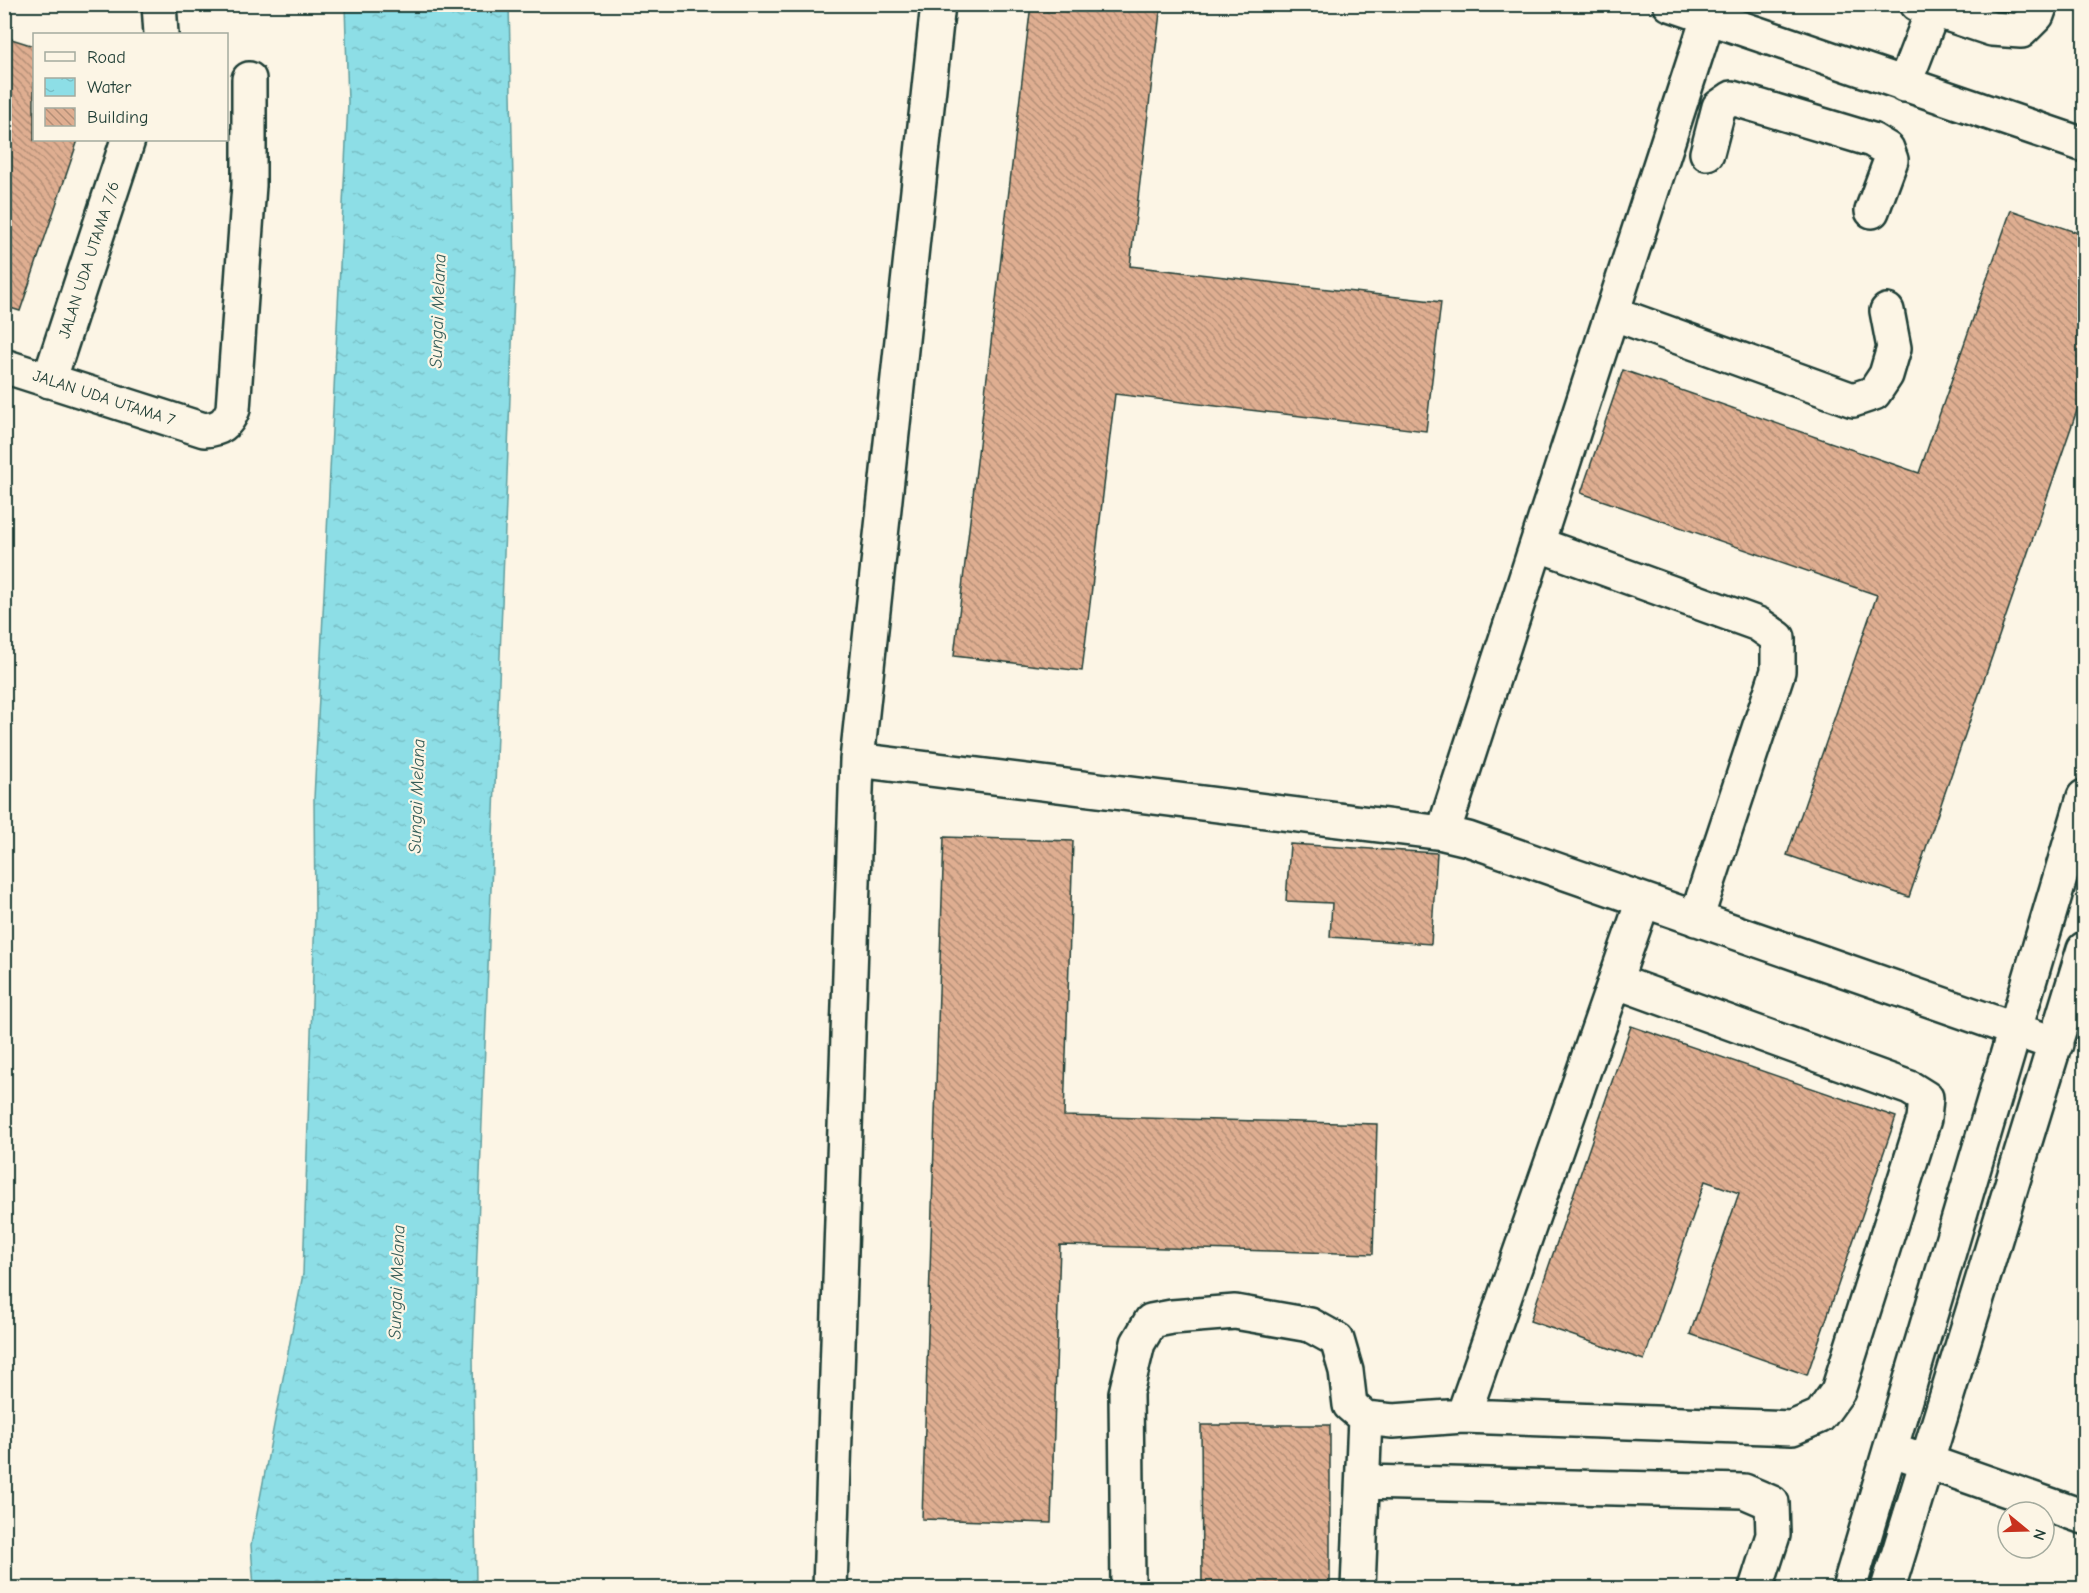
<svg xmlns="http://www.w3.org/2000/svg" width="2089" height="1593" viewBox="0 0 2089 1593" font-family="'Comic Neue',sans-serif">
<defs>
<pattern id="water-ripples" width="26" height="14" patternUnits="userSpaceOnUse" patternTransform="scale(1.5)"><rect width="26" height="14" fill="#8ddee6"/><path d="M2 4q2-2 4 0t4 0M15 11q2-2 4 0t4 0" fill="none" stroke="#79bfc6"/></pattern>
<pattern id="building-back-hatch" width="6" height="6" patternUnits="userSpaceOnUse" patternTransform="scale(1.5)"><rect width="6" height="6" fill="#dfae91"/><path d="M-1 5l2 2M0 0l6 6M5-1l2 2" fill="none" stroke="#b48f77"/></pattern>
</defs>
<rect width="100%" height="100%" fill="#fcf5e5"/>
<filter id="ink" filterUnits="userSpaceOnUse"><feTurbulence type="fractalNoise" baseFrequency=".0167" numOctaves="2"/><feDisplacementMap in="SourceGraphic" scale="12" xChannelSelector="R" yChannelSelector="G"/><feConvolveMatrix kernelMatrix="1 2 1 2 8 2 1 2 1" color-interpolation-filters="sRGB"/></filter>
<g filter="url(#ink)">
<path fill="url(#water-ripples)" stroke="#619e9f" stroke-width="1.5" d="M 345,5 L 509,5 L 515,268 L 473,1355 L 476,1588 L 254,1588 L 251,1545 L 303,1274 L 315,913 L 314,799 L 348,102 Z"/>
<path fill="url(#building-back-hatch)" stroke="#1f3d34" stroke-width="1.5" d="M 1031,4 L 1161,4 L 1130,266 L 1441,302 L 1426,431 L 1115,394 L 1082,671 L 954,656 Z
M 1984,4 L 2020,4 L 2017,15 Z
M 5,37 L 34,46 L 34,140 L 78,140 L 20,311 L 4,306 Z
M 2011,210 L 2084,235 L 2084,390 L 1909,897 L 1787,855 L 1877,595 L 1581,493 L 1623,370 L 1919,473 Z
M 944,837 L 1073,841 L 1064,1116 L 1377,1124 L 1373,1254 L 1060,1245 L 1051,1523 L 922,1519 Z
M 1290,844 L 1437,853 L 1431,944 L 1330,937 L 1332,903 L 1286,901 Z
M 1631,1026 L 1896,1117 L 1807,1375 L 1690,1334 L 1739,1193 L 1705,1181 L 1644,1360 L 1530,1321 Z
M 1201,1425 L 1330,1425 L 1330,1588 L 1202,1588 Z"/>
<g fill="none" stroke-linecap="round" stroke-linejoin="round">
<defs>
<path id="minor" d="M 159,4 L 161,34
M 1670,4 L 2084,145
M 1917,4 L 1992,29 L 2021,31 L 2037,15 L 2041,4
M 1904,85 L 1933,10
M 1707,153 L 1719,107 L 1732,98 L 1872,140 L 1887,149 L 1891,160 L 1872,211
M 1612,313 L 1853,400 L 1874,393 L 1886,375 L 1894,348 L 1887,311
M 4,366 L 204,430 C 220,429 227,424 233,409 L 249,185 L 249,79
M 49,381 L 128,140
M 1537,544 L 1758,624 L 1778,638 L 1778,671 L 1696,919
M 857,760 L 938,4
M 1443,833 L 1708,18
M 1463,1416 L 1792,1428 L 1820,1416 L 1838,1391 L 1924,1119 L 1926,1098 L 1910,1088 L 1615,981
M 1905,1454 L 2084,1517
M 1363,1482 L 1744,1491 L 1772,1503 L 1773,1535 L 1756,1588
M 830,1588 L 857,760 L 1443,833 L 1468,839 L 2056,1044
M 1128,1588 L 1126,1393 L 1138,1343 L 1151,1321 L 1172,1317 L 1235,1312 L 1310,1325 L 1337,1340 L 1346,1371 L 1350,1405 L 1365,1418 L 1393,1421 L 1463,1416 L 1643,901
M 1358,1588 L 1365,1418
M 1849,1588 L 2084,797
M 1888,1588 L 2084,949"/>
</defs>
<use href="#minor" stroke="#1f3d34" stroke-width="38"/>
<use href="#minor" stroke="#fcf5e5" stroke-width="33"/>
</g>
</g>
<g text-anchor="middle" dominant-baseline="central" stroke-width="4.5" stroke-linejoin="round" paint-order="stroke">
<g font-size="16" fill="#1f3d34" stroke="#fcf5e5">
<text transform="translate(89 260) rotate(-72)">JALAN UDA UTAMA 7/6</text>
<text transform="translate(104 398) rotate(18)">JALAN UDA UTAMA 7</text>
</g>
<g font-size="18" font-style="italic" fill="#355d58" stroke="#fcf5e5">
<text transform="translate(438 311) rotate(-88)">Sungai Melana</text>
<text transform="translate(417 796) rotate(-88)">Sungai Melana</text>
<text transform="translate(397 1282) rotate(-88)">Sungai Melana</text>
</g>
</g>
<rect width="2089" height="1593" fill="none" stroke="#fcf5e5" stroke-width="24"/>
<rect x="12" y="12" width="2065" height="1569" fill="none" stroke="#1f3d34" stroke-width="2" filter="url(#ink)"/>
<rect x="33" y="33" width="195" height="108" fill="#fcf5e5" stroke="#a4ab9e" stroke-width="1.5"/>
<rect x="45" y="52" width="30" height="9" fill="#fcf5e5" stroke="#a4ab9e" stroke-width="1.5"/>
<text x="87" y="63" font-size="18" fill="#1f3d34">Road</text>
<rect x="45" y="78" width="30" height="18" fill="url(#water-ripples)" stroke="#a4ab9e" stroke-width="1.5"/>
<text x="87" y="93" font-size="18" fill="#1f3d34">Water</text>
<rect x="45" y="108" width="30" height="18" fill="url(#building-back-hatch)" stroke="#a4ab9e" stroke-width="1.5"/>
<text x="87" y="123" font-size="18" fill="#1f3d34">Building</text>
<g transform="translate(2026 1530) rotate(109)"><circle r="28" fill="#fcf5e5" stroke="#a4ab9e" stroke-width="1.5"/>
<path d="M0-4.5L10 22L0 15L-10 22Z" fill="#c8321e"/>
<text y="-9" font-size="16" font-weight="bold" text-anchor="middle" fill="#1f3d34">N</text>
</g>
</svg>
